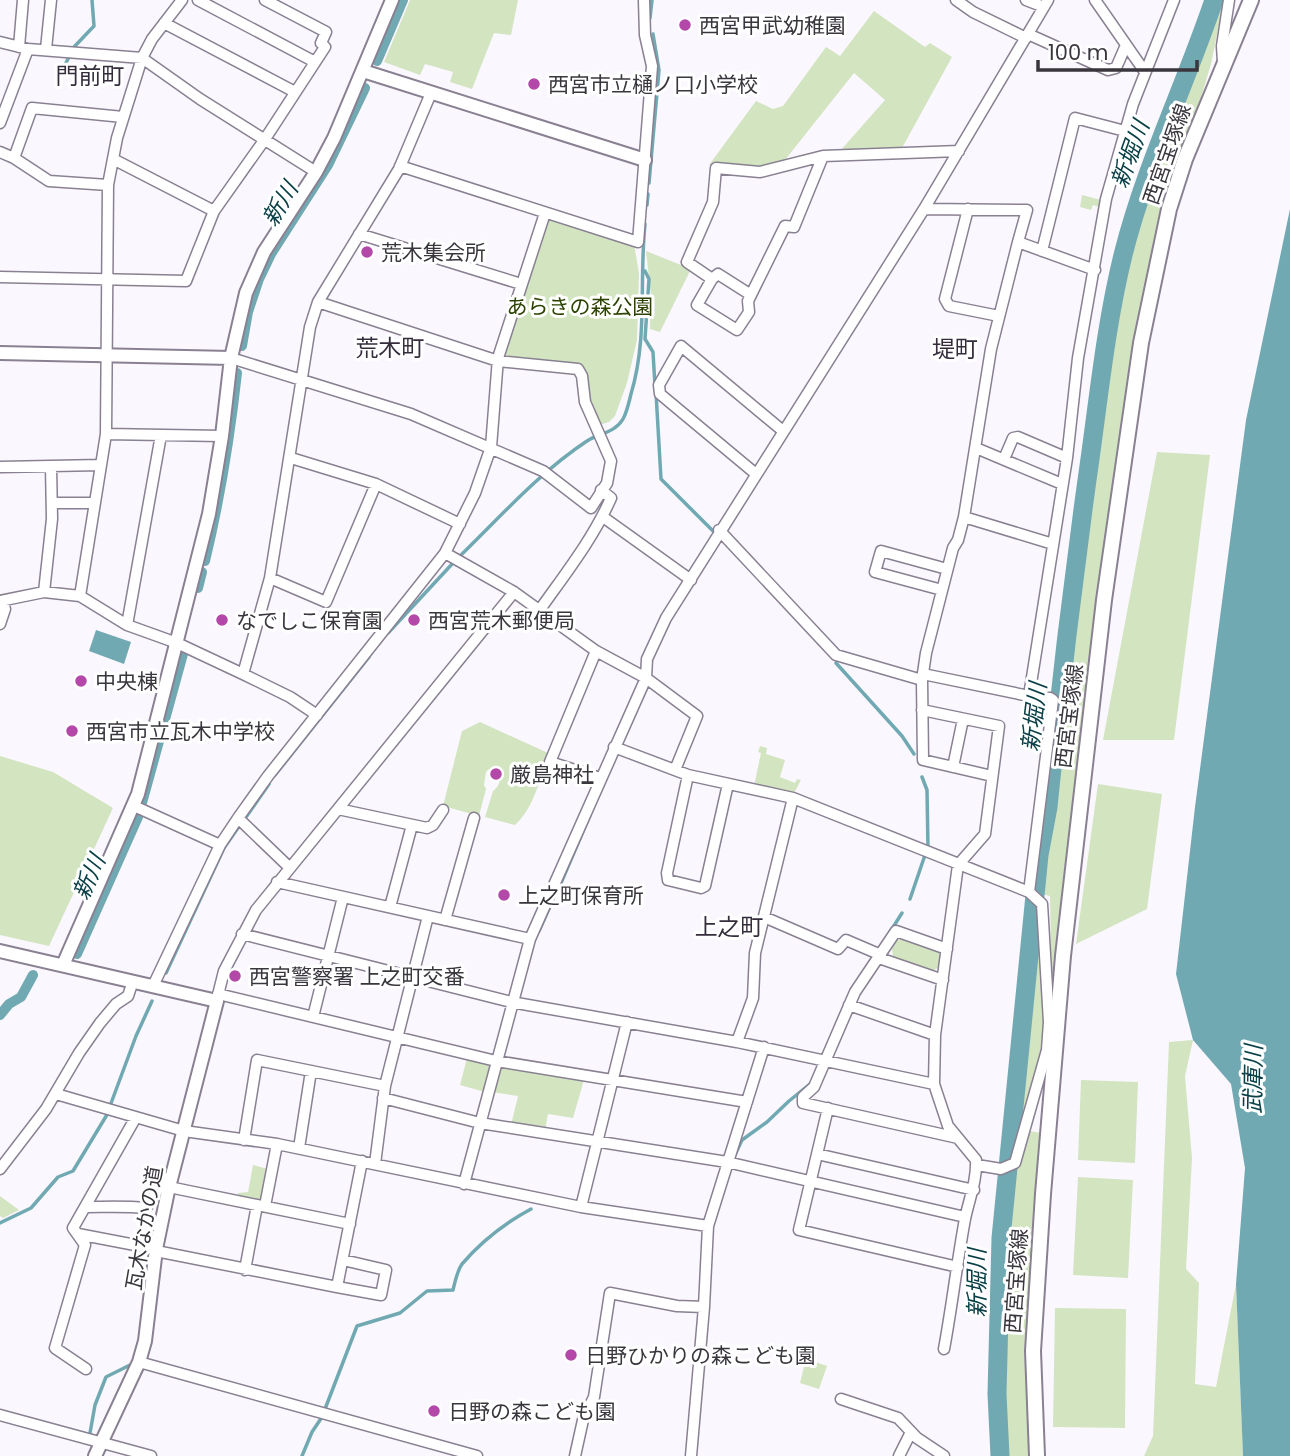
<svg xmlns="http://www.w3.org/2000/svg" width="1290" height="1456" viewBox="0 0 1290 1456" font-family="Poppins,'Noto Sans JP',sans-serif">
<rect width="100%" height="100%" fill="#fbf7ff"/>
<path fill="#d3e4c1" d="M 410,0 L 518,0 L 511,35 L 494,33 L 472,89 L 450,82 L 453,72 L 425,64 L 420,75 L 384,62 Z
M 1217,0 L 1224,0 L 1211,64 L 1200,101 L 1176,165 L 1147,289 L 1052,1007 L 1050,896 L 1041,894 L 1045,850 L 1107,378 L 1129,251 L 1148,188 Z
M 874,11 L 925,47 L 930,43 L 952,57 L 902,148 L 840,151 L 885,100 L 854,73 L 785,160 L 760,168 L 709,165 L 756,101 L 773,109 L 783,106 L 826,47 L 840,56 Z
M 1082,195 L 1101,200 L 1099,207 L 1093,205 L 1091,210 L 1080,207 Z
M 548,219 L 634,244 L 639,273 L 637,340 L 627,383 L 615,416 L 609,422 L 599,425 L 588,401 L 587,376 L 503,357 Z
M 646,251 L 691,269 L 660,332 L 650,329 L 651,295 Z
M 1157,452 L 1210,455 L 1174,740 L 1103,740 Z
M 480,722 L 548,753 C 541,777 534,808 515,825 L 485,817 L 493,791 C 500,786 501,779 499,772 L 489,769 L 486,772 L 484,785 L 486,789 L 479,816 L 443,806 L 462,731 Z
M 760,746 L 767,748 L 766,754 L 785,760 L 780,777 L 795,783 L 797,779 L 801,780 L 793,795 L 754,786 L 761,753 L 758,752 Z
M 0,756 L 53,772 L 113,808 L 49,946 L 0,935 Z
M 1098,784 L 1162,794 L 1147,909 L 1076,944 Z
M 1036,906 L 1041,907 L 1045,1045 L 1042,1045 L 1041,1052 L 1045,1053 L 1024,1122 L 1019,1122 L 1028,1040 Z
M 904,939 L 938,950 L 941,955 L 940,966 L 933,971 L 893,958 L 892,949 L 897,940 Z
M 1193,1040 L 1185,1076 L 1192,1158 L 1186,1269 L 1199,1283 L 1195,1384 L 1216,1387 L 1236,1284 L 1243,1456 L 1144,1456 L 1153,1436 L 1169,1042 Z
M 467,1058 L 490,1064 L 485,1092 L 460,1085 Z
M 500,1066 L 584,1080 L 573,1118 L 548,1114 L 545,1131 L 511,1125 L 518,1096 L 492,1092 Z
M 1081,1080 L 1138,1082 L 1135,1163 L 1078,1160 Z
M 1029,1131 L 1042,1133 L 1031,1456 L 993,1456 L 990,1414 L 1006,1273 L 1012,1172 L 1020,1166 Z
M 253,1165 L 268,1169 L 262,1199 L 259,1203 L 237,1198 L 238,1193 L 248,1192 Z
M 1078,1177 L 1133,1180 L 1128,1278 L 1073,1275 Z
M 0,1196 L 19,1210 L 3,1218 L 0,1216 Z
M 1055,1308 L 1126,1309 L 1125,1428 L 1053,1427 Z
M 806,1359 L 827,1366 L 819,1389 L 800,1383 Z"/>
<path fill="#71a9b2" d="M 1290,209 L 1290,1456 L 1243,1456 L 1236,1284 L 1245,1168 L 1231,1084 L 1193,1040 L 1176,974 L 1195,807 L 1246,420 Z
M 96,630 L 131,642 L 124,664 L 89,651 Z"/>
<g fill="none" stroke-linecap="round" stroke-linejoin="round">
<path stroke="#71a9b2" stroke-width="3.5" d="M 650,18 L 652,0
M 74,47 L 94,26 L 92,0
M 57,80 L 69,57
M 649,183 L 659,70 L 653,34
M 647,205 L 648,194
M 645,271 L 649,279 L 645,339 L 653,352 L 655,386
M 656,393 L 661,479 L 715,533
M 461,555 C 501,516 540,472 587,441 C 599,433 615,433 623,419 C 627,412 629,402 631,394 C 648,338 639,281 645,224
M 388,633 L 453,563
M 836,663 L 902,736 L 914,754
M 275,775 L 369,657
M 922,777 L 927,790 L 928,849
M 244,820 L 269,784
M 558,890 L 590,815
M 910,899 L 925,855
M 539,931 L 551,904
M 890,932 L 902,913
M 166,973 L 224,848 L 240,825
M 110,1106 L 136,1036 L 152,1001
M 734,1157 L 742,1140 L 767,1122 L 789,1101 L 810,1084
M 0,1223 L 31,1208 L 58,1177 L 73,1171 L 108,1113
M 325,1409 L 357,1326 L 400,1313 L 427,1291 L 453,1290 C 455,1282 457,1271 462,1264 C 481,1242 505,1223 531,1209
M 90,1433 L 95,1405 L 106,1377 L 130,1365
M 302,1456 L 312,1432 L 322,1417"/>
<path stroke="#71a9b2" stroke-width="10" d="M 377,61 L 403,0
M 242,346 L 248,312 L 259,279 L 271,254 L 328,165 L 365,88
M 205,561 C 220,499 230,437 237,373
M 198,588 L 202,572
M 142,803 L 183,654
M 77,954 L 138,817
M 0,1015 L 9,1004 L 21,997 L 33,975"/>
<path stroke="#71a9b2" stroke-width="19" d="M 1000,1456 L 997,1394 L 1001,1238 L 1039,855 L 1048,807 C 1059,698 1072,589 1087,480 C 1098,405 1105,328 1123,255 C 1145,167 1185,86 1214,0"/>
<defs>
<path id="minor" d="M 198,0 L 315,62
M 956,0 L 973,12 L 1026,38
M 1026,0 L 1044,7
M 1095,0 L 1145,72
M 164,23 L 295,92
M 1028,34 L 1108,70 L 1116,68 L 1126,45
M 0,42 L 28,49 L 142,58 L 200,99 L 316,172
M 19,47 L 23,0
M 46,49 L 51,0
M 1223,62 L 1222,46 L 1229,0
M 0,123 L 28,49
M 0,152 L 14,158 L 49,181 L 108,185
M 823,156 L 794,227 L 785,226 L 748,301 L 749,312 L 737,330 L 697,305 L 712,279 L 687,262 L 713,202 L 716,168 L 760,172 L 823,156 L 959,151
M 14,158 L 32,108 L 123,117
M 113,159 L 214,211
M 400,166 L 638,242 L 652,66 L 645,35 L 644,0
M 924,209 L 1027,210 L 1018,242 L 1095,270
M 968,209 L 945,299 L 949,306 L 999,316
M 359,234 L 521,284
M 1042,251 L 1075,118 L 1125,131
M 0,277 L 186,281 L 214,211 L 265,139 L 325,47 L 321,43 L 326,32 L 265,0
M 712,279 L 718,274 L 751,295
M 231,358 L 411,414 L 543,471 L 591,508 L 607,483 L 611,461 L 585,402 L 582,376 L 578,369 L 498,361 L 318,302
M 106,434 L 222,436
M 976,448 L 1062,484
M 291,458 L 376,484 L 460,524
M 1004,459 L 1013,438 L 1018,437 L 1067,458
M 0,467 L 101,465
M 756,474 L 660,394 L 659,385 L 681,346 L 783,431
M 52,503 L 95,503
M 603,517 L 691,580
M 964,517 L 1053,544
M 719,530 L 836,655 L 922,680
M 445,553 L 514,592 L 596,651 L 646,678 L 697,716 L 675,770
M 270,578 L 326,602 L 376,484
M 942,590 L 875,572 L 881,551 L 947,569
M 44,592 L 52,519 L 51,466
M 80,596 L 106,434 L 108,185 L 117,138 L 142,58 L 152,39 L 182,0
M 0,601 L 44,592 L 80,596 L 127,625 L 177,643 L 243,674 L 290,697 L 317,715
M 539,611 C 565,574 593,539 611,498 L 601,490
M 0,624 L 5,609 L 2,602
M 127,625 L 161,435
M 596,651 L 550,762 L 600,778
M 243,674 L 270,578 L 310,327 L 318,302 L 399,169 L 431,93
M 923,674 L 1029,696 L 1067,458 L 1078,358 L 1106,199 L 1133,104 L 1174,0
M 1029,696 L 1050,698 L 1053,700 L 1029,892
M 922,710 L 999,726 L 985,834 L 958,865 L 935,1035 L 934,1084 L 948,1126 L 976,1160 C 977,1181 969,1199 965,1219 C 957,1262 952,1306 944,1349
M 614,747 L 688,775 L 793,798 L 1029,892 L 1042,904 L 1049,1022 L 1047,1050 L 1015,1163 L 1001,1169 L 977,1165
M 953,767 L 963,719
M 688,775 L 667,873 L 668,880 L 701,888 L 705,886 L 728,784
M 992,776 L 923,760 L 922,680 L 926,653 L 953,548 L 958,540 L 964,517 L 991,349 L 1018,242
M 134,806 L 220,845
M 338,809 L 427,828 L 433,825 L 443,810
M 238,818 L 289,867
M 277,882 L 530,939
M 390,907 L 412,825
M 764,917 L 838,949 L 846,940 L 881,955
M 445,920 L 474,818
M 242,934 L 511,1002 L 737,1042 L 934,1084
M 947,949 L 896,931 L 855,992 L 814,1087 L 803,1097 L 803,1103 L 958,1138
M 879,958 L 943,980
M 153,986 L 220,845 L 238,818 L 268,776 L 445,553 L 475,493 L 491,447 L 498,358 L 545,213
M 218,994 L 496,1061 L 747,1102
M 217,999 L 224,971 L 256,910 L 514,592
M 849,1005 L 935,1035
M 313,1017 L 343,897
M 737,1042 L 753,998 L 755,953 L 793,798
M 56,1094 L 184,1131 L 277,1144 L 581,1207 L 708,1226
M 383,1098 L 480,1123 L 727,1162 L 965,1217
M 828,1108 L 799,1230 L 958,1267
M 244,1140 L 257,1060 L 385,1086
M 299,1148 L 311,1071
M 817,1154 L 974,1190
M 375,1164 L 385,1086 L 428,916
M 0,1169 L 46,1109 L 79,1053 L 100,1023 L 116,1004 L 128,996 L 133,981
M 464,1184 L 530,939 L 646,678 L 647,659 L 666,618 L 924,209 L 1048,0
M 169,1187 L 350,1224
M 265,1206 L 277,1144
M 86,1207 C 106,1207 126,1206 146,1208 L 164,1180 L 172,1176
M 581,1207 L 627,1022
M 78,1234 L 156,1249
M 156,1251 L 337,1287 L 362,1161
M 245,1270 L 257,1205
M 337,1287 L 381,1295 L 386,1270 L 343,1260
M 139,1362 L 477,1456
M 86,1369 L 55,1348 L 85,1245 L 73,1228 L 136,1117
M 841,1399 L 898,1418 L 917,1438 L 944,1456
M 0,1415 L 151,1456
M 575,1456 L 583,1420 L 594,1397 L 610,1293 L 677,1306 L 704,1307
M 691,1456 L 704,1307 L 708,1226 L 764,1047
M 899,1456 L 911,1432"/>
<path id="tertiary" d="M 363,71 L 645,160
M 0,353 L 231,358
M 0,951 L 217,1001 L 168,1191 L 156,1249 L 145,1341 L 139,1362 L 95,1456
M 63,965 L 138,794 L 209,514 L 222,436 L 231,358 L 246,293 L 264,252 L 316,172 L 334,138 L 392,0"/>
<path id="secondary" d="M 1037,1456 L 1033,1351 L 1043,1194 L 1063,956 L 1104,600 L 1141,343 L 1169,209 L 1185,159 L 1251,0"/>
</defs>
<use href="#minor" stroke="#898092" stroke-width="13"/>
<use href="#tertiary" stroke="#898092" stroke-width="16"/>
<use href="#secondary" stroke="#898092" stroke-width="18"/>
<use href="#minor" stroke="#fff" stroke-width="10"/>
<use href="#tertiary" stroke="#fff" stroke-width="12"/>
<use href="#secondary" stroke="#fff" stroke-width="14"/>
</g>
<g fill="#b348a9" stroke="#fff" stroke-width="2.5">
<circle cx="685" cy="25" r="7"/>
<circle cx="534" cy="84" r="7"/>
<circle cx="367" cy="252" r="7"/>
<circle cx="222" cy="620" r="7"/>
<circle cx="414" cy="620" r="7"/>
<circle cx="81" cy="681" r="7"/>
<circle cx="72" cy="731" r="7"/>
<circle cx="496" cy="774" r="7"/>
<circle cx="504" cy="895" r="7"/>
<circle cx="235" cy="976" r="7"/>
<circle cx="571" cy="1355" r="7"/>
<circle cx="434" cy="1411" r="7"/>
</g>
<g text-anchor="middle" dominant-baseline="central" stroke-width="6" stroke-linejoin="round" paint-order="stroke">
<g font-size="21" fill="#39363d" stroke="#fff" text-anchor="start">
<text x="699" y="25">西宮甲武幼稚園</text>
<text x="548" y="84">西宮市立樋ノ口小学校</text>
<text x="381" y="252">荒木集会所</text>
<text x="236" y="620">なでしこ保育園</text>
<text x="428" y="620">西宮荒木郵便局</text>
<text x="95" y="681">中央棟</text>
<text x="86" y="731">西宮市立瓦木中学校</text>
<text x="510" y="774">厳島神社</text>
<text x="518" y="895">上之町保育所</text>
<text x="249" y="976">西宮警察署 上之町交番</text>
<text x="585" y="1355">日野ひかりの森こども園</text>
<text x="448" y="1411">日野の森こども園</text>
</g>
<g font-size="21" fill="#39363d" stroke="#fff">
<text transform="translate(1167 154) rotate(-71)">西宮宝塚線</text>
<text transform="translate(1069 716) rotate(-83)">西宮宝塚線</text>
<text transform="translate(144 1228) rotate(-80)">瓦木なかの道</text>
<text transform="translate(1016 1281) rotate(-86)">西宮宝塚線</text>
</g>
<g font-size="21" fill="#2d4302" stroke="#fff">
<text x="580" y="306">あらきの森公園</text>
</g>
<g font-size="23" fill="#352d3c" stroke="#fff">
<text x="90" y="76">門前町</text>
<text x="390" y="348">荒木町</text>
<text x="955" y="349">堤町</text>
<text x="729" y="927">上之町</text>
</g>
<g font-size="23" font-style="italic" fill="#094047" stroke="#fff">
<text transform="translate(1130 154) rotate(-70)">新堀川</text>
<text transform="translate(280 204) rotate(-59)">新川</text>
<text transform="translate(1034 717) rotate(-83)">新堀川</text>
<text transform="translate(89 877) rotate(-66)">新川</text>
<text transform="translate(1253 1079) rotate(-89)">武庫川</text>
<text transform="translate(977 1283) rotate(-90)">新堀川</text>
</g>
</g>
<path d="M1038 60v10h159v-10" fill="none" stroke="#39363d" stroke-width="3.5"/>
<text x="1048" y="60" font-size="21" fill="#39363d" stroke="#ffffff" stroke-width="5" paint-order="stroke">100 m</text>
</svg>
